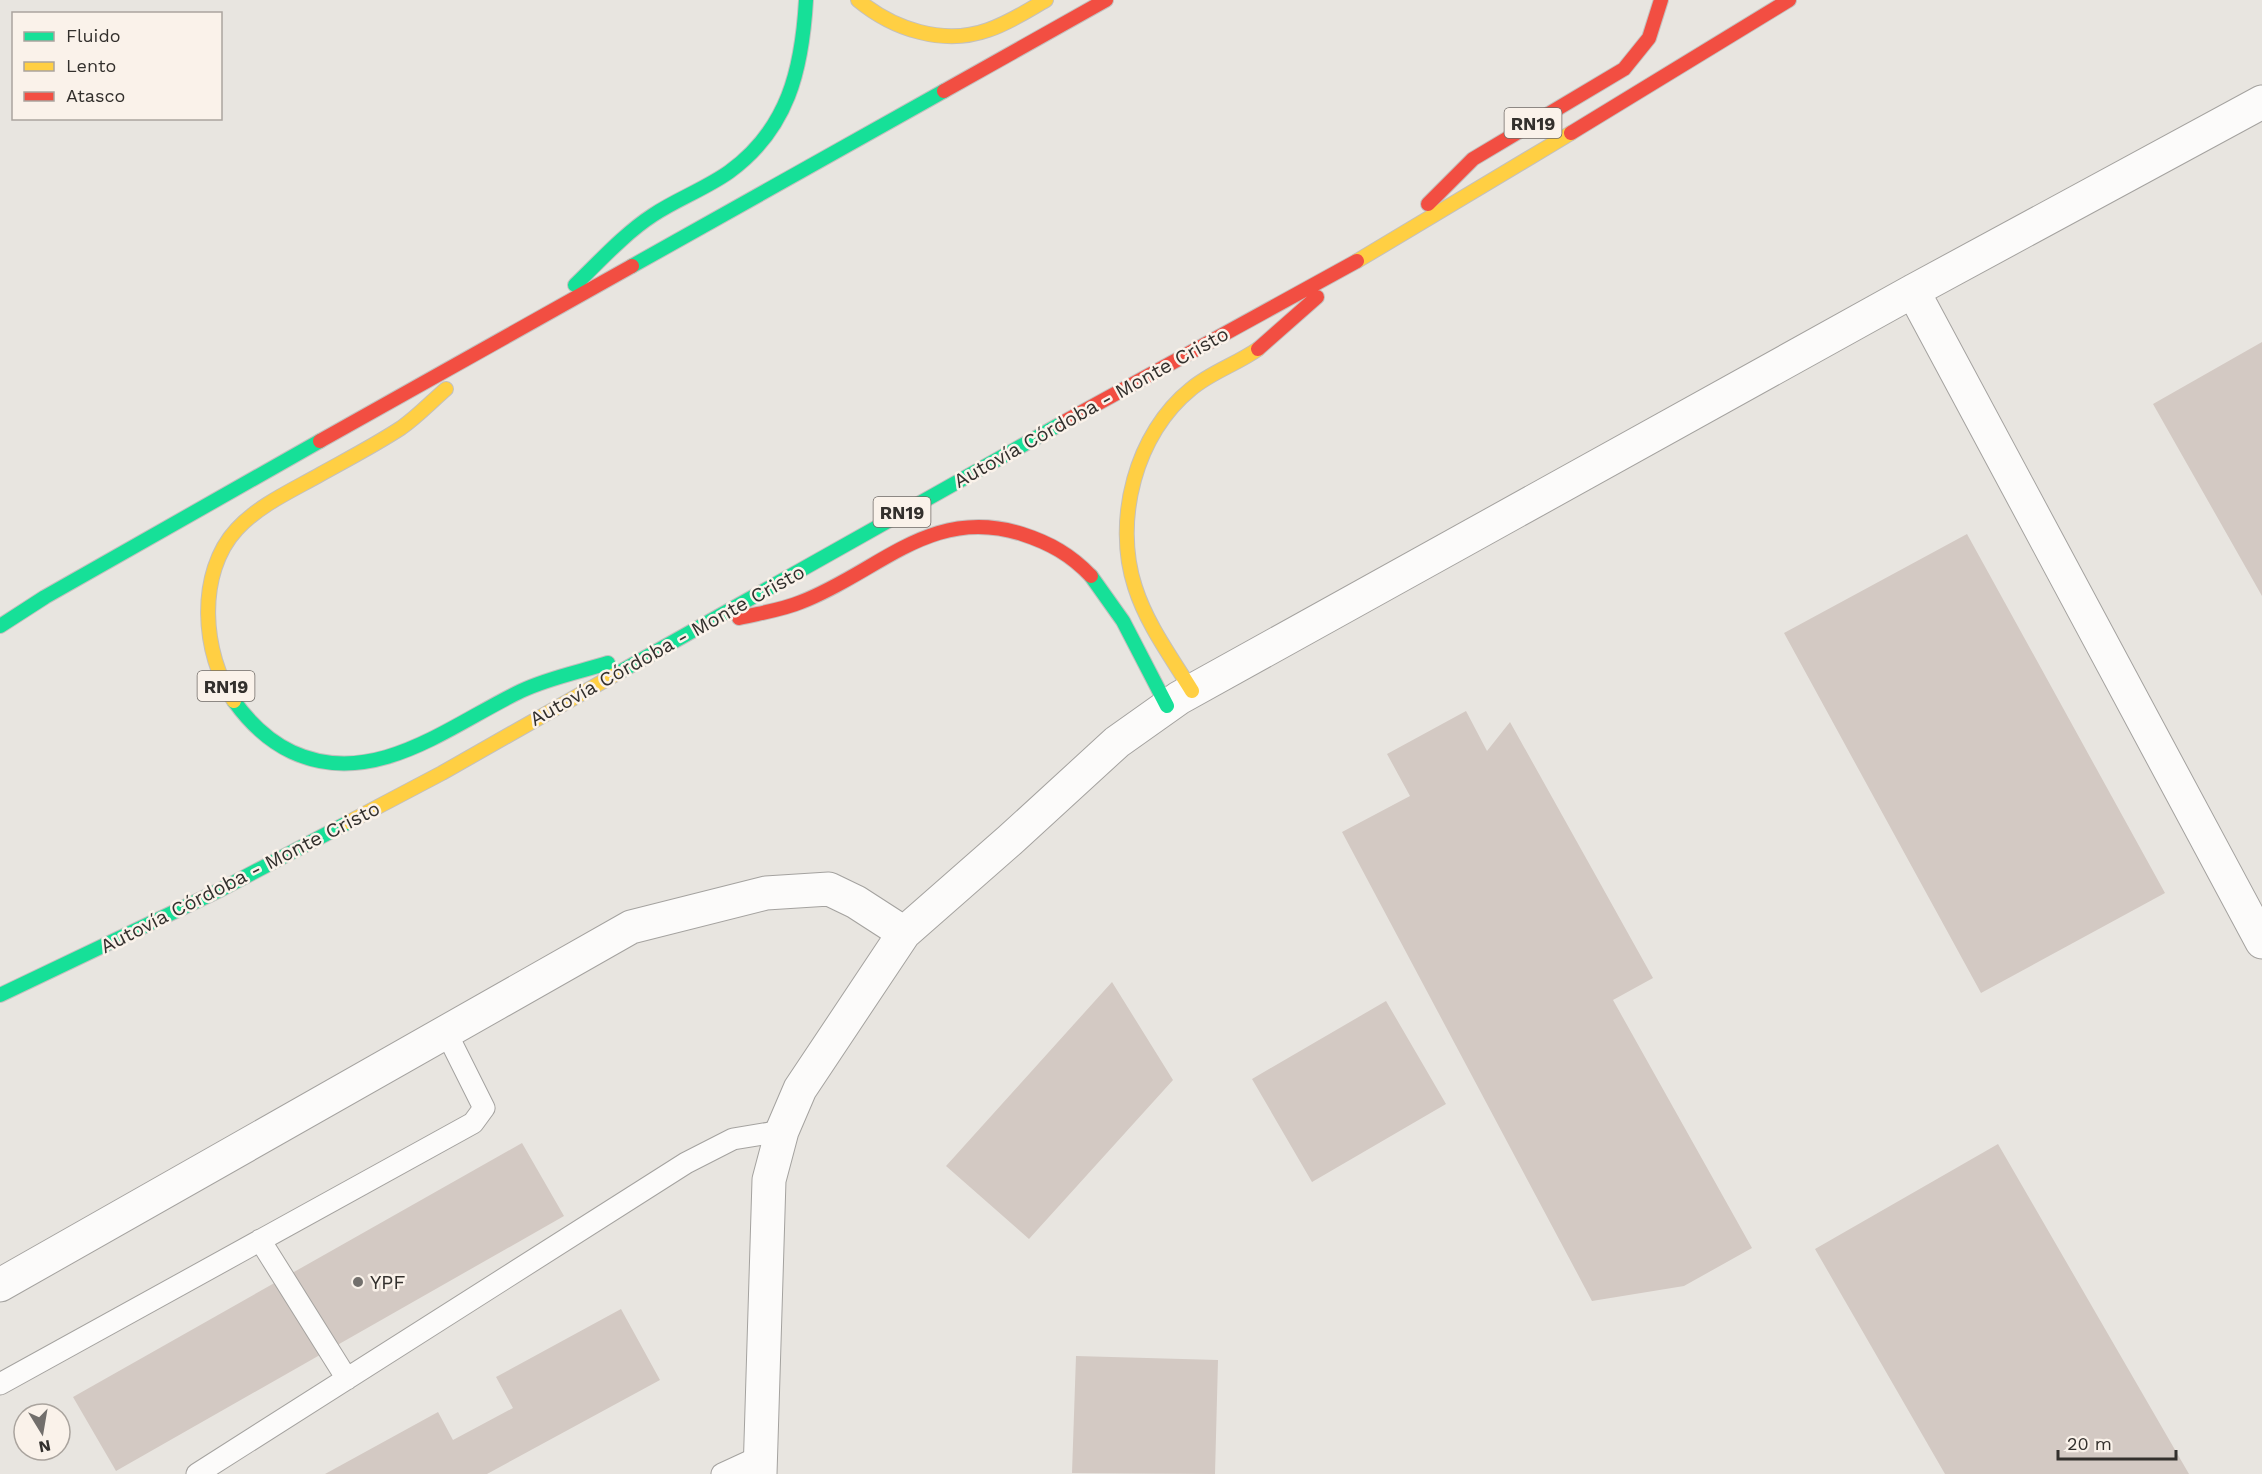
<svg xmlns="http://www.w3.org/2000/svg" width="2262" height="1474" viewBox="0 0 2262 1474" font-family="'Work Sans',sans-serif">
<rect width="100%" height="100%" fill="#e8e5e0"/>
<path fill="#d3c9c3" d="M 2262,342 L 2262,596 L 2153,404 Z
M 1967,534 L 2165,893 L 1981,993 L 1784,633 Z
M 1466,711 L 1487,751 L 1510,722 L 1653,978 L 1613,1000 L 1752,1248 L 1684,1286 L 1592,1301 L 1342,832 L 1410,796 L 1387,754 Z
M 1112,982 L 1173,1080 L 1029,1239 L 946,1166 Z
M 1386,1001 L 1446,1104 L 1312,1182 L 1252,1079 Z
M 522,1143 L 564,1216 L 116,1471 L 73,1397 Z
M 1998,1144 L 2189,1474 L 1945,1474 L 1815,1249 Z
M 621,1309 L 660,1380 L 487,1474 L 325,1474 L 438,1412 L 453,1440 L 513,1408 L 496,1377 Z
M 1076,1356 L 1218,1360 L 1215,1474 L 1072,1473 Z"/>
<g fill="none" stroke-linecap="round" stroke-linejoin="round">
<defs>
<path id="lane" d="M 260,1240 L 347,1379
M 0,1384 L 473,1123 L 484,1108 L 446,1032
M 197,1474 L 686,1163 L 733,1139 L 782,1131
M 722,1474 L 761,1456"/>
<path id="street" d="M 1913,291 L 2262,942
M 0,1285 L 631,927 L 766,893 L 829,889 L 856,902 L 904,933
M 760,1474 L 769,1180 L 782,1131 L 800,1089 L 904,933 L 1010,840 L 1117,742 L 1179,698 L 1913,291 L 2262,102"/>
<path id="fast" d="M 632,266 L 944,91
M 575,285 C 600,261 624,234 653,215 C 677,199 705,189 729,172 C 788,129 802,70 806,0
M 1091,576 L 1123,621 L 1167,706
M 0,626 L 45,597 L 320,441
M 616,674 L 1064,422
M 234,701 C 249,722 269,741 292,752 C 374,790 450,725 521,691 C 548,678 579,672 608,663
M 0,995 L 220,890 L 349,822"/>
<path id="slow" d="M 858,0 C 893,29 943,46 988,30 C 1009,23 1027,11 1046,0
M 1357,261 L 1571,133
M 1192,691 C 1172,658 1147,625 1135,587 C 1113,520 1136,433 1191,389 C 1211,372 1237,364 1258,349
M 234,701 C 202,654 196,573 237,529 C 259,505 293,490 321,474 C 348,459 375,445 401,428 C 417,417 431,402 446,389
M 349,822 L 442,773 L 616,674"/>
<path id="jam" d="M 944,91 L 1106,0
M 1571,133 L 1789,0
M 1428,204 L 1473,159 L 1624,69 L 1649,38 L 1661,0
M 1258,349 L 1317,297
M 1064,422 L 1357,261
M 320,441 L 632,266
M 739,618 C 760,613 782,610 801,602 C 879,572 931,505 1022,534 C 1050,543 1071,555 1091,576"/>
</defs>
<use href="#lane" stroke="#a4a29f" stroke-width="23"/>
<use href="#street" stroke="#a4a29f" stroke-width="35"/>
<use href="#fast" stroke="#c3c0be" stroke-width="16"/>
<use href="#slow" stroke="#c3c0be" stroke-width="16"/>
<use href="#jam" stroke="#c3c0be" stroke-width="16"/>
<use href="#lane" stroke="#fcfbfa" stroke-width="21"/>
<use href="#street" stroke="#fcfbfa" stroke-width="33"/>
<use href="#fast" stroke="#16e098" stroke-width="14"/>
<use href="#slow" stroke="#ffcf43" stroke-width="14"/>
<use href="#jam" stroke="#f24e42" stroke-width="14"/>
</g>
<circle fill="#726f6c" stroke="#faf2ea" stroke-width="2" cx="358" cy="1282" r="6"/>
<g text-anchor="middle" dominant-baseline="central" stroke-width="5" stroke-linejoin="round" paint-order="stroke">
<g fill="#faf2ea" stroke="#6f6a66" stroke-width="1.5">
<rect x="1504.5" y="108" width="57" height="30" rx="4.5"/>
<rect x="873.5" y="497" width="57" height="30" rx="4.5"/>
<rect x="197.5" y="671" width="57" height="30" rx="4.5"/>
</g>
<g font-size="18" font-weight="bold" fill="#33302d">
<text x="1533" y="123">RN19</text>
<text x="902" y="512">RN19</text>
<text x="226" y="686">RN19</text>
</g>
<g font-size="20" fill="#33302d" stroke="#faf2ea">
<text transform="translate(1091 407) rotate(-29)">Autovía Córdoba - Monte Cristo</text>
<text transform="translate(667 645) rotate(-29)">Autovía Córdoba - Monte Cristo</text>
<text transform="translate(240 877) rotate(-27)">Autovía Córdoba - Monte Cristo</text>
</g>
<g font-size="20" fill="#33302d" stroke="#faf2ea" text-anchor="start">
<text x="370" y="1282">YPF</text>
</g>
</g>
<rect x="12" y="12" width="210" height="108" fill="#faf2ea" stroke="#aaa49e" stroke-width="1.5"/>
<rect x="24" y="32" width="30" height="9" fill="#16e098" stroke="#aaa49e" stroke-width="1.5"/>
<text x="66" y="42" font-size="18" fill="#33302d">Fluido</text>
<rect x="24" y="62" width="30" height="9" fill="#ffcf43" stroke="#aaa49e" stroke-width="1.5"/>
<text x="66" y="72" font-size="18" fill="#33302d">Lento</text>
<rect x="24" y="92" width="30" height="9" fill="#f24e42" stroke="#aaa49e" stroke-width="1.5"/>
<text x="66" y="102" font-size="18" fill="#33302d">Atasco</text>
<g transform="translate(42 1432) rotate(169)"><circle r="28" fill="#faf2ea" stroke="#aaa49e" stroke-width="1.5"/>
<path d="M0-4.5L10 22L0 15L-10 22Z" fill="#726f6c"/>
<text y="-9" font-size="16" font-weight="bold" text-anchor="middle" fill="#33302d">N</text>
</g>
<path d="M2058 1450v9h118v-9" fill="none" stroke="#33302d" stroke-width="3"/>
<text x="2067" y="1450" font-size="18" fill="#33302d" stroke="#faf2ea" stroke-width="4.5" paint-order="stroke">20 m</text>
</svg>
